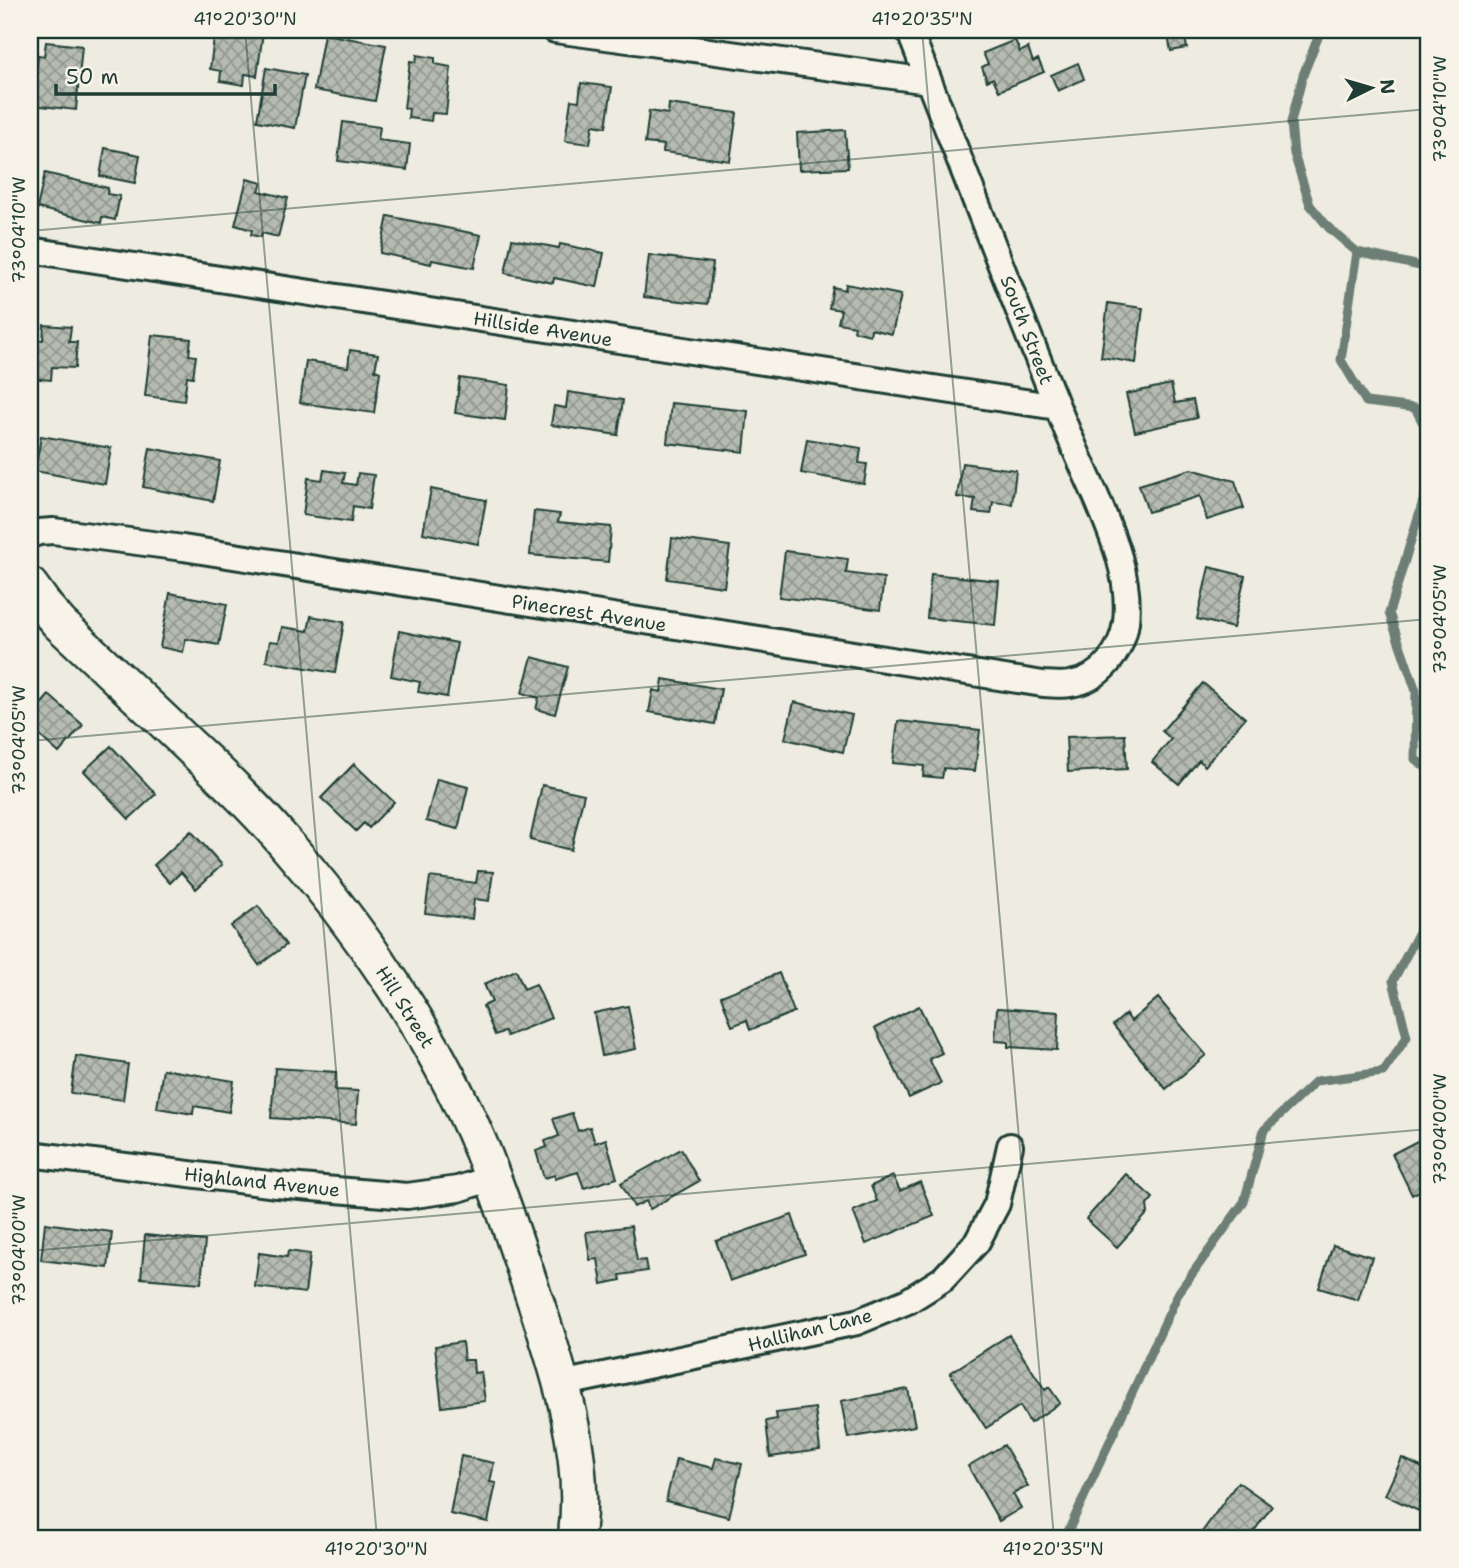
<svg xmlns="http://www.w3.org/2000/svg" width="1459" height="1568" viewBox="0 0 1459 1568" font-family="'Shantell Sans',sans-serif">
<defs>
<pattern id="building-cross-hatch" width="8" height="8" patternUnits="userSpaceOnUse" patternTransform="scale(1.75)"><rect width="8" height="8" fill="#b5bbb0"/><path d="M0 0l8 8M0 8l8-8" fill="none" stroke="#939990"/></pattern>
</defs>
<rect width="100%" height="100%" fill="#eeece1"/>
<filter id="ink" filterUnits="userSpaceOnUse"><feTurbulence type="fractalNoise" baseFrequency=".0143" numOctaves="2"/><feDisplacementMap in="SourceGraphic" scale="14" xChannelSelector="R" yChannelSelector="G"/><feConvolveMatrix kernelMatrix="1 2 1 2 8 2 1 2 1" color-interpolation-filters="sRGB"/></filter>
<g filter="url(#ink)">
<g fill="none" stroke-linecap="round" stroke-linejoin="round">
<path stroke="#6c7e74" stroke-width="9" d="M 1321,30 L 1303,75 L 1291,122 L 1294,154 L 1310,205 L 1329,228 L 1357,252 L 1429,268
M 1357,252 L 1341,360 L 1366,402 L 1415,408 L 1429,435
M 1429,481 L 1389,613 L 1416,691 L 1415,759 L 1429,770
M 1065,1538 L 1179,1292 L 1244,1202 L 1264,1130 L 1316,1081 L 1383,1072 L 1407,1037 L 1393,981 L 1421,928 L 1429,925"/>
</g>
<path fill="url(#building-cross-hatch)" stroke="#1f3d34" stroke-width="2" d="M 215,30 L 247,30 L 263,32 L 257,76 L 245,74 L 244,85 L 220,81 L 221,71 L 210,69 Z
M 1160,30 L 1192,30 L 1184,32 L 1187,48 L 1171,51 L 1168,36 L 1162,37 Z
M 324,34 L 386,45 L 375,101 L 314,90 Z
M 1015,40 L 1020,52 L 1028,48 L 1033,62 L 1038,59 L 1044,72 L 999,91 L 993,78 L 987,81 L 982,67 L 988,64 L 983,53 Z
M 46,42 L 82,46 L 76,110 L 33,105 L 38,55 L 44,56 Z
M 417,55 L 435,58 L 435,64 L 451,67 L 446,114 L 432,113 L 431,121 L 408,118 L 409,109 L 404,108 L 410,61 L 416,62 Z
M 1078,63 L 1084,79 L 1058,91 L 1051,75 Z
M 266,68 L 305,75 L 295,128 L 257,121 Z
M 581,83 L 612,87 L 606,127 L 593,125 L 590,144 L 565,141 L 571,100 L 579,101 Z
M 669,104 L 737,113 L 730,161 L 663,152 L 664,145 L 645,143 L 649,111 L 668,114 Z
M 343,122 L 380,127 L 378,140 L 410,144 L 407,170 L 338,161 Z
M 845,130 L 848,168 L 799,170 L 797,133 Z
M 105,148 L 140,155 L 135,183 L 100,176 Z
M 45,173 L 108,188 L 107,194 L 120,196 L 115,220 L 102,217 L 101,223 L 37,208 Z
M 247,179 L 262,183 L 259,191 L 288,198 L 278,237 L 262,233 L 261,237 L 251,235 L 252,230 L 235,225 Z
M 388,216 L 481,235 L 474,268 L 432,260 L 431,264 L 380,253 Z
M 512,239 L 559,248 L 560,244 L 604,253 L 597,287 L 554,278 L 553,283 L 505,273 Z
M 649,255 L 713,263 L 708,304 L 644,297 Z
M 846,284 L 901,295 L 892,334 L 871,329 L 870,335 L 854,331 L 855,326 L 838,323 L 841,310 L 829,308 L 833,287 L 845,290 Z
M 1108,303 L 1143,308 L 1136,363 L 1101,357 Z
M 44,325 L 71,327 L 69,342 L 77,342 L 75,368 L 52,367 L 51,380 L 30,378 L 30,339 L 43,340 Z
M 152,335 L 191,339 L 189,355 L 196,356 L 193,377 L 187,376 L 184,401 L 145,396 Z
M 350,350 L 378,354 L 375,370 L 380,372 L 374,413 L 300,403 L 306,361 L 348,367 Z
M 460,378 L 509,385 L 505,420 L 455,413 Z
M 1171,384 L 1175,403 L 1193,400 L 1197,418 L 1135,432 L 1126,394 Z
M 568,392 L 623,400 L 618,435 L 551,425 L 554,406 L 566,408 Z
M 671,403 L 748,411 L 744,452 L 667,443 Z
M 41,436 L 111,448 L 105,484 L 35,471 Z
M 807,439 L 861,448 L 859,463 L 867,464 L 864,484 L 801,473 Z
M 150,448 L 220,461 L 213,501 L 143,487 Z
M 962,463 L 1016,470 L 1012,504 L 993,502 L 991,514 L 973,512 L 975,499 L 957,497 Z
M 1191,469 L 1235,481 L 1244,508 L 1207,520 L 1200,496 L 1148,512 L 1139,485 Z
M 324,470 L 345,473 L 343,483 L 356,485 L 358,473 L 374,475 L 369,509 L 353,506 L 351,522 L 303,515 L 308,478 L 322,480 Z
M 431,489 L 486,500 L 478,544 L 423,533 Z
M 534,511 L 560,514 L 558,522 L 611,527 L 608,562 L 530,555 Z
M 672,538 L 730,546 L 724,587 L 667,579 Z
M 785,551 L 848,559 L 846,573 L 884,578 L 880,610 L 779,597 Z
M 1209,567 L 1245,576 L 1233,628 L 1197,619 Z
M 931,574 L 999,581 L 995,625 L 927,618 Z
M 170,593 L 227,604 L 219,645 L 186,639 L 183,652 L 160,647 Z
M 311,616 L 344,622 L 335,673 L 266,661 L 270,641 L 279,642 L 282,627 L 308,631 Z
M 399,631 L 457,643 L 447,697 L 418,692 L 420,682 L 391,676 Z
M 532,657 L 568,667 L 555,714 L 536,709 L 539,698 L 522,693 Z
M 663,679 L 721,689 L 715,724 L 649,712 L 653,690 L 661,692 Z
M 1203,683 L 1245,718 L 1205,766 L 1199,760 L 1179,784 L 1152,762 L 1171,739 L 1162,731 Z
M 49,695 L 83,725 L 59,753 L 30,727 L 30,717 Z
M 794,702 L 852,715 L 843,752 L 785,739 Z
M 898,721 L 980,730 L 975,771 L 944,768 L 942,778 L 923,776 L 924,766 L 893,763 Z
M 1125,735 L 1127,769 L 1068,772 L 1066,737 Z
M 111,746 L 156,794 L 129,819 L 84,771 Z
M 354,764 L 394,802 L 369,828 L 364,823 L 356,831 L 321,798 Z
M 437,779 L 468,787 L 458,829 L 426,821 Z
M 542,785 L 584,794 L 571,850 L 530,840 Z
M 191,831 L 222,865 L 196,889 L 181,872 L 170,883 L 154,865 Z
M 478,871 L 493,872 L 489,901 L 474,899 L 472,919 L 425,913 L 430,877 L 476,883 Z
M 258,906 L 286,945 L 259,965 L 231,926 Z
M 516,970 L 524,989 L 536,984 L 551,1018 L 507,1036 L 505,1031 L 495,1035 L 483,1006 L 492,1002 L 484,984 Z
M 779,973 L 794,1012 L 750,1030 L 747,1020 L 732,1026 L 721,996 Z
M 1158,998 L 1206,1055 L 1166,1089 L 1113,1025 L 1126,1014 L 1131,1021 Z
M 628,1006 L 636,1049 L 602,1056 L 594,1013 Z
M 919,1006 L 942,1053 L 929,1059 L 941,1083 L 909,1098 L 875,1028 Z
M 997,1008 L 1059,1012 L 1057,1050 L 1008,1047 L 1008,1042 L 995,1041 Z
M 76,1056 L 128,1064 L 123,1100 L 71,1093 Z
M 275,1068 L 336,1072 L 335,1090 L 358,1091 L 356,1124 L 271,1118 Z
M 163,1069 L 234,1081 L 229,1112 L 194,1106 L 193,1114 L 157,1108 Z
M 572,1113 L 578,1131 L 590,1127 L 595,1143 L 606,1139 L 617,1178 L 584,1188 L 578,1172 L 555,1179 L 555,1175 L 544,1178 L 536,1151 L 547,1147 L 545,1141 L 559,1136 L 553,1119 Z
M 1429,1135 L 1429,1186 L 1412,1195 L 1392,1154 Z
M 681,1149 L 699,1181 L 650,1209 L 646,1201 L 634,1207 L 621,1183 Z
M 1126,1174 L 1153,1198 L 1147,1205 L 1148,1213 L 1117,1247 L 1086,1219 Z
M 893,1176 L 900,1191 L 920,1182 L 934,1216 L 866,1244 L 853,1211 L 877,1201 L 871,1186 Z
M 792,1215 L 805,1254 L 730,1281 L 716,1241 Z
M 45,1223 L 112,1232 L 108,1268 L 41,1260 Z
M 631,1226 L 637,1261 L 645,1260 L 647,1271 L 620,1275 L 621,1280 L 602,1284 L 598,1259 L 590,1260 L 586,1232 Z
M 145,1235 L 205,1241 L 201,1283 L 141,1278 Z
M 1333,1245 L 1372,1257 L 1358,1300 L 1319,1288 Z
M 288,1251 L 310,1254 L 305,1293 L 255,1287 L 259,1253 L 287,1257 Z
M 1009,1335 L 1045,1390 L 1049,1387 L 1060,1403 L 1030,1423 L 1020,1406 L 986,1428 L 950,1373 Z
M 462,1342 L 464,1360 L 473,1360 L 474,1373 L 481,1372 L 485,1401 L 442,1407 L 435,1346 Z
M 908,1389 L 915,1426 L 848,1438 L 841,1401 Z
M 815,1408 L 820,1450 L 770,1457 L 766,1421 L 777,1419 L 776,1413 Z
M 1004,1445 L 1028,1486 L 1013,1494 L 1021,1508 L 999,1521 L 968,1466 Z
M 461,1456 L 494,1463 L 490,1482 L 496,1483 L 488,1522 L 450,1514 Z
M 716,1458 L 742,1464 L 729,1517 L 666,1501 L 676,1459 L 713,1468 Z
M 1402,1458 L 1429,1471 L 1429,1516 L 1385,1495 Z
M 1238,1482 L 1272,1506 L 1249,1538 L 1211,1538 L 1202,1532 Z"/>
<g fill="none" stroke-linecap="round" stroke-linejoin="round">
<defs>
<path id="minor" d="M 555,30 L 929,81
M 30,250 L 1057,407
M 30,535 L 39,532 L 53,531 L 183,548 L 1043,684 C 1052,684 1062,686 1070,684 C 1101,680 1122,651 1126,622 C 1131,577 1112,534 1095,494 C 1082,465 1069,436 1057,406 C 1006,281 958,155 909,30
M 30,1154 L 277,1185 L 407,1196 L 458,1189 L 492,1178
M 561,1384 L 857,1322 L 908,1301 L 943,1279 L 977,1242 L 997,1204 L 1010,1146"/>
<path id="secondary" d="M 30,586 L 46,608 L 60,624 C 105,666 150,708 195,751 C 224,778 253,806 279,836 C 360,928 435,1037 482,1150 C 501,1197 517,1246 533,1294 C 559,1370 588,1458 576,1538"/>
</defs>
<use href="#minor" stroke="#1f3d34" stroke-width="30"/>
<use href="#secondary" stroke="#1f3d34" stroke-width="40"/>
<use href="#minor" stroke="#f7f3e8" stroke-width="24"/>
<use href="#secondary" stroke="#f7f3e8" stroke-width="35"/>
</g>
</g>
<path fill="none" stroke="#1f3d34" stroke-width="2" stroke-opacity="0.45" d="M 245,30 L 377,1538M 922,30 L 1054,1538M 30,231 L 1429,109M 30,741 L 1429,619M 30,1251 L 1429,1129"/>
<g text-anchor="middle" dominant-baseline="central" stroke-width="5" stroke-linejoin="round" paint-order="stroke">
<g font-size="19" fill="#1f3d34" stroke="#f7f3e8">
<text transform="translate(543 329) rotate(9)">Hillside Avenue</text>
<text transform="translate(1027 330) rotate(69)">South Street</text>
<text transform="translate(589 613) rotate(9)">Pinecrest Avenue</text>
<text transform="translate(405 1007) rotate(58)">Hill Street</text>
<text transform="translate(262 1182) rotate(6)">Highland Avenue</text>
<text transform="translate(810 1330) rotate(-14)">Hallihan Lane</text>
</g>
</g>
<rect width="1459" height="1568" fill="none" stroke="#f7f3e8" stroke-width="77"/>
<g transform="translate(1371 88) rotate(85)" stroke="#f7f3e8" stroke-width="5" paint-order="stroke">
<path d="M0-5L12 26L0 18L-12 26Z" fill="#1f3d34"/>
<text y="-10" font-size="19" font-weight="bold" text-anchor="middle" fill="#1f3d34">N</text>
</g>
<path d="M56 84v10h219v-10" fill="none" stroke="#1f3d34" stroke-width="3.5"/>
<text x="66" y="84" font-size="21" fill="#1f3d34" stroke="#f7f3e8" stroke-width="5" paint-order="stroke">50 m</text>
<rect x="38" y="38" width="1382" height="1492" fill="none" stroke="#1f3d34" stroke-width="2.5"/>
<g font-size="18" text-anchor="middle" fill="#1f3d34">
<text x="245" y="25">41°20'30"N</text>
<text x="922" y="25">41°20'35"N</text>
<text transform="translate(1440 109) rotate(-90)" y="6">73°04'10"W</text>
<text transform="translate(19 230) rotate(-90)" y="6">73°04'10"W</text>
<text transform="translate(1440 619) rotate(-90)" y="6">73°04'05"W</text>
<text transform="translate(19 740) rotate(-90)" y="6">73°04'05"W</text>
<text transform="translate(1440 1129) rotate(-90)" y="6">73°04'00"W</text>
<text transform="translate(19 1250) rotate(-90)" y="6">73°04'00"W</text>
<text x="376" y="1555">41°20'30"N</text>
<text x="1053" y="1555">41°20'35"N</text>
</g>
</svg>
